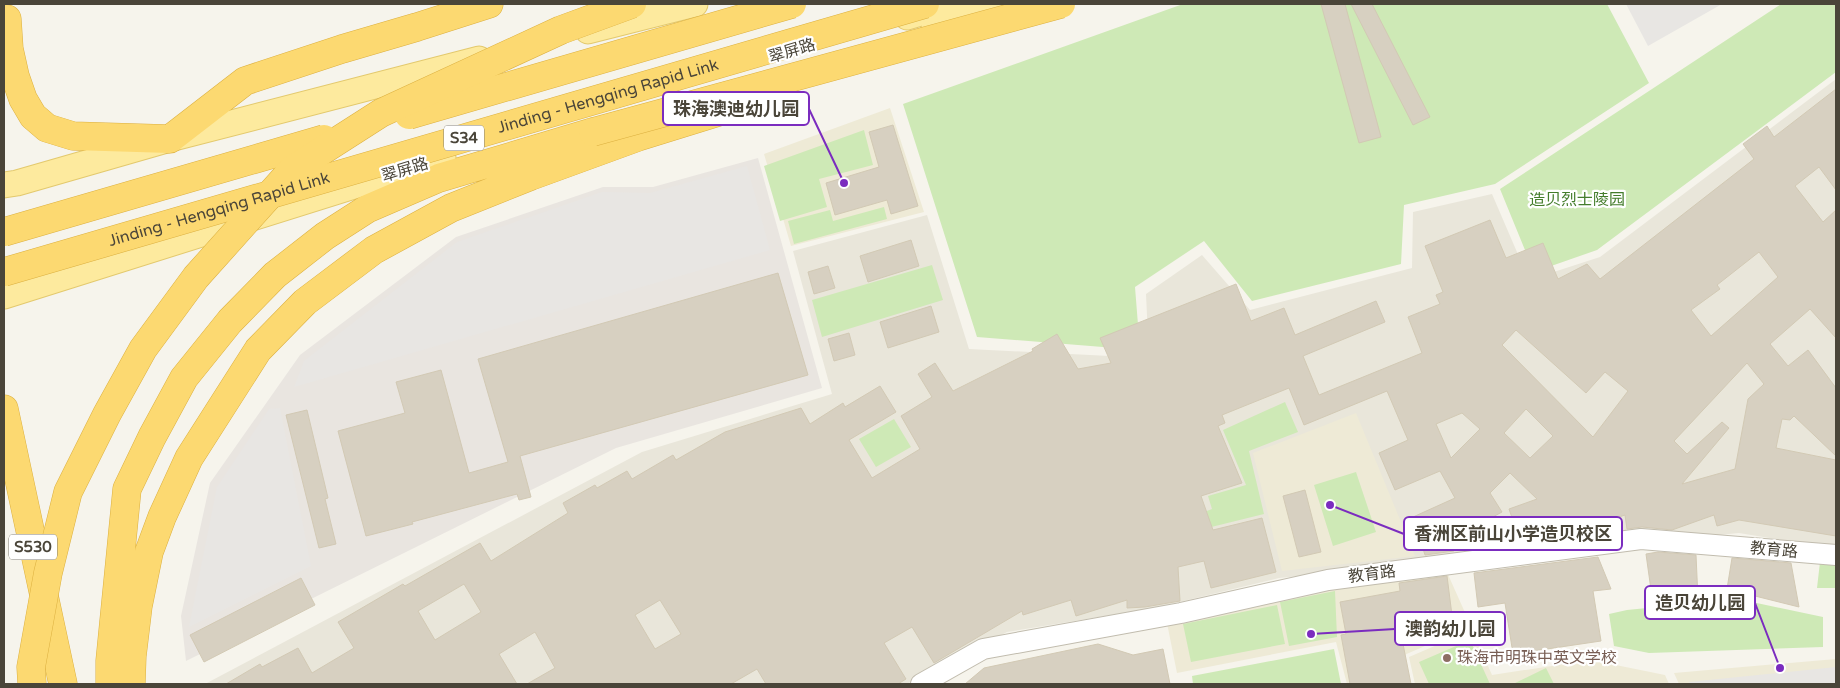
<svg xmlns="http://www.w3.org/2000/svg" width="1840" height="688" viewBox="0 0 1840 688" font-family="'Varela Round','Noto Sans SC',sans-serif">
<rect width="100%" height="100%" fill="#f6f4ec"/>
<path fill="#e9e6da" d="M 1836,79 L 1836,549 L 1739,533 L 1279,578 L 1154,608 L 1007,632 L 907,684 L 205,684 L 642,452 L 832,394 L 793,251 L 927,215 L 969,349 L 1149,358 L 1146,294 L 1202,255 L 1250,310 L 1412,268 L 1413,212 L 1492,194 L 1529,280 L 1600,257 Z"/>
<path fill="#e9e5e0" d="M 758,158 L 822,388 L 616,448 L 186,661 L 181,616 L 210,483 L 300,355 L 456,237 L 603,187 L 653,187 Z"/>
<path fill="#eeead6" d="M 890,108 L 924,212 L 791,246 L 764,154 Z
M 1356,413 L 1415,556 L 1282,571 L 1253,453 Z
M 1446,570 L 1471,626 L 1402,656 L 1408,684 L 1347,684 L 1336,642 L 1177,673 L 1167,623 L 1330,587 Z
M 1472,630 L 1492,675 L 1591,660 L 1665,675 L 1669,684 L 1415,684 L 1409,657 Z
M 1836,659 L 1836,684 L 1679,684 L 1674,673 Z"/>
<path fill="#cee9b6" d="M 1183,4 L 1607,4 L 1649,83 L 1495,184 L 1404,205 L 1401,264 L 1252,301 L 1204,241 L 1135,287 L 1140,350 L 977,337 L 903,104 Z
M 1781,4 L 1836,4 L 1836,72 L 1597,250 L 1534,272 L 1500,189 Z
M 864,130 L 873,165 L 819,179 L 827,207 L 780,221 L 764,166 Z
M 884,207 L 887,219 L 794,244 L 788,221 L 830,210 L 833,221 Z
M 932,265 L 943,300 L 822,337 L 812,300 Z
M 1285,402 L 1298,432 L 1249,451 L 1264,514 L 1191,532 L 1186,519 L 1212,509 L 1208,496 L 1246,485 L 1223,430 Z
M 894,419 L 911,447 L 876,467 L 859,439 Z
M 1356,472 L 1376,532 L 1333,546 L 1314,485 Z
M 1820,562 L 1836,563 L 1836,588 L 1817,588 Z
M 1335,591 L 1337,637 L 1289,646 L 1280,602 Z
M 1738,599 L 1823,617 L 1823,647 L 1649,653 L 1614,646 L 1609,614 L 1627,610 Z
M 1277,605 L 1285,644 L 1191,662 L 1183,624 Z
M 1470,640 L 1490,684 L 1429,684 L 1419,662 Z
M 1334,649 L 1341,684 L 1193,684 L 1192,676 Z
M 1546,668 L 1554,684 L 1513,684 Z"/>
<path fill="#e8e6e3" d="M 1626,4 L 1722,4 L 1648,46 Z
M 747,166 L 770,250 L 294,387 L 304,361 L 457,242 L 602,192 L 650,193 Z
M 280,408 L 311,566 L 189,627 L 217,487 L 269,409 Z
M 1836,667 L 1836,684 L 1690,684 L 1689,682 Z"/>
<path fill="#d7d0c1" stroke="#d2c9b4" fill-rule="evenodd" d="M 1321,4 L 1345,4 L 1381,137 L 1359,143 Z
M 1351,4 L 1372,4 L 1430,117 L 1413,125 Z
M 1836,89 L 1836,190 L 1819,167 L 1795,186 L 1823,222 L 1836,210 L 1836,338 L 1810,309 L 1770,344 L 1788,366 L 1808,350 L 1836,388 L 1836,456 L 1794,416 L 1790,420 L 1782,419 L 1776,448 L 1836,460 L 1836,536 L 1739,520 L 1717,526 L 1714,515 L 1672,530 L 1642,527 L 1627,529 L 1625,515 L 1558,538 L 1521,543 L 1509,509 L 1537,499 L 1510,473 L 1490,493 L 1502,512 L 1454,538 L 1454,551 L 1425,555 L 1413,517 L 1455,498 L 1440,471 L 1395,490 L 1379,453 L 1408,440 L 1387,391 L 1304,425 L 1289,388 L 1222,415 L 1225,423 L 1218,426 L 1242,483 L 1201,496 L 1213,530 L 1262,518 L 1276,572 L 1211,588 L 1204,561 L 1178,567 L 1180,601 L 1145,607 L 1127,608 L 1127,600 L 1076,616 L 1071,600 L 1023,615 L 1022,611 L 934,663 L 912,627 L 884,643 L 906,679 L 898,684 L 766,684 L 757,669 L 731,684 L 527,684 L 555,668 L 535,632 L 499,654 L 517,684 L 226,684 L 260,664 L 262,667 L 298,648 L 312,673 L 354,648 L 338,622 L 403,584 L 405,586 L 480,543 L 491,561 L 568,513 L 563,503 L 595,485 L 597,488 L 627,471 L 632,479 L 673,455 L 676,460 L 725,432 L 801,408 L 810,424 L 843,403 L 845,407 L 880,386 L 896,412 L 849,440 L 872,478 L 920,449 L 901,416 L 932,397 L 918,374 L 935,363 L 953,391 L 1033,351 L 1032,349 L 1057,334 L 1078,369 L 1111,363 L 1100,338 L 1236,284 L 1251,321 L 1284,308 L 1295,335 L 1376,301 L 1385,322 L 1303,356 L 1319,395 L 1422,353 L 1408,317 L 1440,304 L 1436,295 L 1443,292 L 1425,246 L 1490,220 L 1506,258 L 1543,243 L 1558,279 L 1587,264 L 1600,279 L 1754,159 L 1743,144 L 1767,126 L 1774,137 ZM 1759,252 L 1778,277 L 1711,336 L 1691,310 L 1720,289 L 1717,285 ZM 1516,330 L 1586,393 L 1605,372 L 1628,391 L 1593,437 L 1502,345 ZM 1747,363 L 1764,384 L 1748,399 L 1735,469 L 1682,484 L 1729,428 L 1722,422 L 1687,454 L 1674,441 ZM 1526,409 L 1553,436 L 1530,458 L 1504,433 ZM 1462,413 L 1480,429 L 1451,458 L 1436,424 ZM 464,584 L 481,612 L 435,640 L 418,611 ZM 660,600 L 681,634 L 655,649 L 635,615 Z
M 893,125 L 918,206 L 891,214 L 887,200 L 835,215 L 826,183 L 879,167 L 869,132 Z
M 911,240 L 919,266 L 868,282 L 860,256 Z
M 828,266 L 835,288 L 814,294 L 808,272 Z
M 778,273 L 808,375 L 520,456 L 531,497 L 519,500 L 517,494 L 412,522 L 413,524 L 366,536 L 338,431 L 405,413 L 396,382 L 441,370 L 469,473 L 508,462 L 478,359 Z
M 931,306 L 939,332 L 888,348 L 880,322 Z
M 849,333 L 855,355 L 834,361 L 828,339 Z
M 307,410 L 328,498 L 325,499 L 336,544 L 319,548 L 286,415 Z
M 1305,490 L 1321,552 L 1299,557 L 1283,496 Z
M 1658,552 L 1696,555 L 1698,599 L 1653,604 L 1646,554 Z
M 1598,557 L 1611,589 L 1593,591 L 1601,641 L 1513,654 L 1505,603 L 1478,607 L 1474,573 Z
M 1732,558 L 1791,563 L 1799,607 L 1727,589 Z
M 1447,576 L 1454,631 L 1402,639 L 1411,684 L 1350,684 L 1341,635 L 1346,634 L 1340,602 L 1400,591 L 1399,583 Z
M 301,578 L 315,605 L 204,662 L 190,635 Z
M 1098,644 L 1133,655 L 1163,649 L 1170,684 L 965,684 L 984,668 Z"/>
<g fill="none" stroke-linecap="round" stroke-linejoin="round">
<defs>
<path id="minor" d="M 921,684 L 983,649 L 1181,613 L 1328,580 L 1641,539 L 1836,555"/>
<path id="major" d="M 907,17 L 951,4
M 934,29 L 989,4
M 588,31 L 695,4
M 4,185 L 17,183 L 170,139 L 479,59
M 4,296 L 443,158"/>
<path id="highway" d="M 7,19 L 9,49 L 15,76 L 23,99 L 33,116 L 47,128 L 73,136 L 170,139 L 245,81 L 342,49 L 417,27 L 489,4
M 4,409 L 63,684
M 110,684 L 110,661 L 127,489 L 152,437 L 184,378 L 230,321 L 275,275 L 325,236 L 367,209 L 439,178 L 593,132
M 131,684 L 132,656 L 138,606 L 149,552 L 162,517 L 189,458 L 258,350 L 305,302 L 374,250 L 451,208 L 531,176 L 638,137 L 751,102"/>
</defs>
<use href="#minor" stroke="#c1bcae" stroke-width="22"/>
<use href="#major" stroke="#e3c96d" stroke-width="27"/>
<use href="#highway" stroke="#dcb040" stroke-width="29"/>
<use href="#minor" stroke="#fff" stroke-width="20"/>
<use href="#major" stroke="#fdea9e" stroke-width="25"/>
<use href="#highway" stroke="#fcd971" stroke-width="28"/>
<defs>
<g id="highway-bridge">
<path d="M 409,115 L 792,4"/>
<path d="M 593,132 L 1061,4"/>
<path d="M 4,232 L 324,139"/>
<path id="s1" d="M 4,272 L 925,4"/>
<path d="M 32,684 L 31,667 L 48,573 L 68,492 L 107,414 L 143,349 L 196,277 L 292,170 L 381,113 L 561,30 L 632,4"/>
</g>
</defs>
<use href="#highway-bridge" stroke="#dcb040" stroke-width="29" stroke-linecap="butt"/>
<use href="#highway-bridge" stroke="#fcd971" stroke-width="28"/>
</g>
<circle fill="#8d6e63" stroke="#fff" stroke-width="2" cx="1447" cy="658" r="5"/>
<g text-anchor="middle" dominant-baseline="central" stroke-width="4.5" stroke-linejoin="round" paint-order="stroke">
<g fill="#fff" stroke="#807d74" stroke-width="1">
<rect x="444" y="125.5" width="40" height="25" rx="4"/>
<rect x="9" y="534.5" width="48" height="25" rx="4"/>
</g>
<g font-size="15" font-weight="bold" fill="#4a4539">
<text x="464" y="138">S34</text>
<text x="33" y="547">S530</text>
</g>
<g font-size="16" fill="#4a4539" stroke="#fff">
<text transform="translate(792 51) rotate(-17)">翠屏路</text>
<text stroke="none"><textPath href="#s1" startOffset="629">Jinding - Hengqing Rapid Link</textPath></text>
<text transform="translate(405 170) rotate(-17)">翠屏路</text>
<text stroke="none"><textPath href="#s1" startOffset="224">Jinding - Hengqing Rapid Link</textPath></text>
<text transform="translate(1774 550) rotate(5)">教育路</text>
<text transform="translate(1372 574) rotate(-7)">教育路</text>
</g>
<g font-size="16" fill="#447d2c" stroke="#fff">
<text x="1577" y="200">造贝烈士陵园</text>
</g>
<g font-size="16" fill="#785e54" stroke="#fff" text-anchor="start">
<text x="1457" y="658">珠海市明珠中英文学校</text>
</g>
</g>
<path fill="none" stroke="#7b2cbf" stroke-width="2" d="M844 183L809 109M1330 505L1404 534M1780 668L1755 603M1311 634L1395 629"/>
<g fill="#7b2cbf" stroke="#fff" stroke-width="2">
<circle cx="844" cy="183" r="5"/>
<circle cx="1330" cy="505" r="5"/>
<circle cx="1780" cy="668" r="5"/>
<circle cx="1311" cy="634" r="5"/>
</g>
<g fill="#fff" stroke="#7b2cbf" stroke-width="2">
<rect x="663" y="92" width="146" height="33" rx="5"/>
<rect x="1404" y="517" width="218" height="33" rx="5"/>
<rect x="1645" y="586" width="110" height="33" rx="5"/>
<rect x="1395" y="612" width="110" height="33" rx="5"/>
</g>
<g font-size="18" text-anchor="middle" font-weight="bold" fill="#4a4539">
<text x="736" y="115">珠海澳迪幼儿园</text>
<text x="1513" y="540">香洲区前山小学造贝校区</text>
<text x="1700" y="609">造贝幼儿园</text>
<text x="1450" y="635">澳韵幼儿园</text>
</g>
<rect width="1840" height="688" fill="none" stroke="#4a4539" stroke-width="10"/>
</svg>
